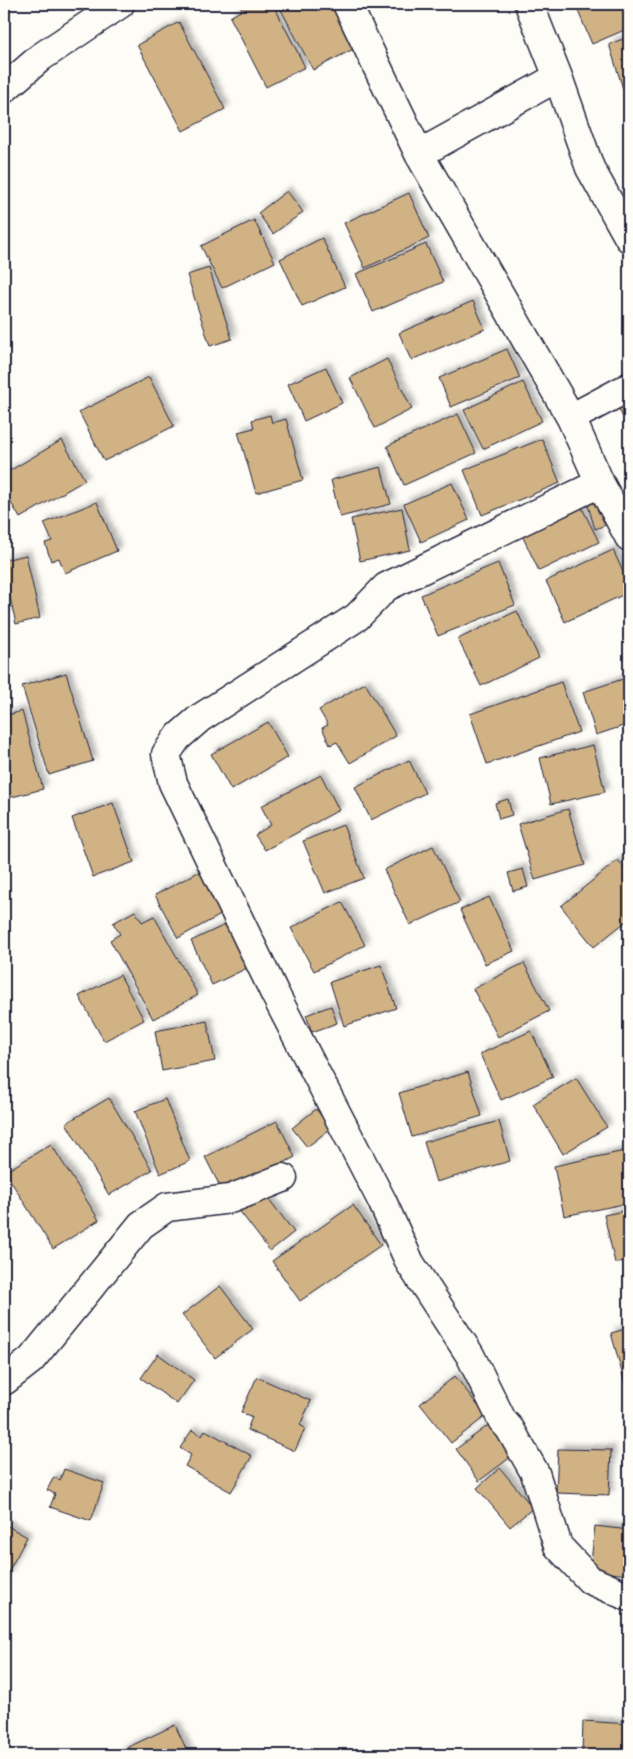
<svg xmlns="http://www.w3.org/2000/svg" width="633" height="1759" viewBox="0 0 633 1759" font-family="Dekko,sans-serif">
<defs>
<filter id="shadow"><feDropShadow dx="4.5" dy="-4.5" stdDeviation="2.5" flood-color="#0004"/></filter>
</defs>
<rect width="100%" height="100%" fill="#fdfcf7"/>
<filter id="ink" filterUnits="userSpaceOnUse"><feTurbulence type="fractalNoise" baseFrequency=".02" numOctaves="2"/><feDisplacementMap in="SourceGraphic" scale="10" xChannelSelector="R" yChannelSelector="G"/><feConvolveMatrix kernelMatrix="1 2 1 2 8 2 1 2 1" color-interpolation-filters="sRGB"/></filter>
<g filter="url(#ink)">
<path fill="#d0b284" stroke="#22223b" filter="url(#shadow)" d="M 240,4 L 273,4 L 305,67 L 266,87 L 230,17 L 242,10 Z
M 278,4 L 336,4 L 359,46 L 313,70 Z
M 575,4 L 629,4 L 629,28 L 592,44 Z
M 179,22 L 225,109 L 183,131 L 137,45 Z
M 629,37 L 629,87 L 623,89 L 609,44 Z
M 287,191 L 303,212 L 273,234 L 258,213 Z
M 409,193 L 429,238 L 365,268 L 344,223 Z
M 254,220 L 275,262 L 222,288 L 201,246 Z
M 322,238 L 345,287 L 302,306 L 280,259 Z
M 426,244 L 443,282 L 373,312 L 356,274 Z
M 209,268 L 232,339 L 210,346 L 187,275 Z
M 473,301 L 485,329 L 411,360 L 399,333 Z
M 507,349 L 520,378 L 451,407 L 439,378 Z
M 387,359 L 412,409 L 375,428 L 350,378 Z
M 326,367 L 342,403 L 304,421 L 288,384 Z
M 149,377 L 174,426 L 104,461 L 79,412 Z
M 523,382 L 542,421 L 483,449 L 464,410 Z
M 629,394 L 629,430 L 615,401 Z
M 458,414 L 476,453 L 404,485 L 387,446 Z
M 270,415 L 272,423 L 286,419 L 303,480 L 256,493 L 238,432 L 254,428 L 252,420 Z
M 542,439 L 560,483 L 482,515 L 464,470 Z
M 62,440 L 85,480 L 20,518 L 4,491 L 4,474 Z
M 381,467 L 391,504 L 340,517 L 331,480 Z
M 452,483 L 469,520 L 421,542 L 404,504 Z
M 601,495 L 611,523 L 595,529 L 586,499 Z
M 578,500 L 599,542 L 539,571 L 519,529 Z
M 97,502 L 117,551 L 65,573 L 59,558 L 51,561 L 45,543 L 52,541 L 44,523 Z
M 402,508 L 410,550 L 360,561 L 351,519 Z
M 613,550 L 629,585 L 629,592 L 565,622 L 546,581 Z
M 26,555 L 40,618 L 16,624 L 4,570 L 4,560 Z
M 498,563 L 515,605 L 438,636 L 421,595 Z
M 517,611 L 539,658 L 481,686 L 458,639 Z
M 66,673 L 93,761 L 49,775 L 22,686 Z
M 629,677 L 629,724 L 596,735 L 583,692 Z
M 561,682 L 579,732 L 487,764 L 470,714 Z
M 365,683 L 396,736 L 350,763 L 337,742 L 330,745 L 322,728 L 328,725 L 319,710 Z
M 22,711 L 43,789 L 8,798 L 4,786 L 4,716 Z
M 268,722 L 288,757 L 231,790 L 211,754 Z
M 593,745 L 605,792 L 551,804 L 540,758 Z
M 409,760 L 425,793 L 371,820 L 355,787 Z
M 321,775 L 339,810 L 265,850 L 255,835 L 271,825 L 261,806 Z
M 508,799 L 512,815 L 499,819 L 495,803 Z
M 113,803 L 134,862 L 93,877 L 72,818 Z
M 568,809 L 585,865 L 535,880 L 518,824 Z
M 343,825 L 364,878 L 325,893 L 303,841 Z
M 433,846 L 460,902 L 410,925 L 384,870 Z
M 618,860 L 629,874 L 629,919 L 594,947 L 561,906 Z
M 206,868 L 228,911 L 178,938 L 155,895 Z
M 523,869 L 528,887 L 513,891 L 508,873 Z
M 489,897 L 514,951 L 485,964 L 460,910 Z
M 342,902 L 365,945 L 314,971 L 291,928 Z
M 135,911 L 142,922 L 154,916 L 198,995 L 153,1019 L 110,940 L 120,934 L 113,923 Z
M 227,924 L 249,967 L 212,985 L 191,941 Z
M 524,963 L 549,1011 L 498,1037 L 473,989 Z
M 381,965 L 396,1008 L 344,1026 L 330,982 Z
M 120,975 L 144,1020 L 104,1041 L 79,996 Z
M 331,1006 L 337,1023 L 312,1032 L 306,1015 Z
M 207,1021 L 215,1061 L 162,1071 L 155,1031 Z
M 531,1031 L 553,1077 L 501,1100 L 480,1054 Z
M 468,1072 L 482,1116 L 412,1137 L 399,1093 Z
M 576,1078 L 607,1127 L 563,1154 L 533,1104 Z
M 109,1098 L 152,1170 L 109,1195 L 66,1123 Z
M 165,1099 L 190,1161 L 160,1174 L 135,1111 Z
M 316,1109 L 331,1128 L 307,1147 L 292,1128 Z
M 277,1121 L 295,1157 L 224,1194 L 205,1157 Z
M 499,1121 L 510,1161 L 436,1182 L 424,1142 Z
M 51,1144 L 99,1220 L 53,1249 L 5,1172 Z
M 629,1150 L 629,1203 L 564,1216 L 554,1166 Z
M 262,1190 L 294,1232 L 270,1251 L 238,1209 Z
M 353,1205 L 381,1245 L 300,1301 L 272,1261 Z
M 629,1210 L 629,1260 L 615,1263 L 604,1215 Z
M 220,1286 L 253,1329 L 215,1358 L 182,1315 Z
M 629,1328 L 629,1386 L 626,1387 L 611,1333 Z
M 158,1354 L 194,1380 L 177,1404 L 141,1378 Z
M 455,1376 L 486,1416 L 451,1443 L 420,1404 Z
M 257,1377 L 311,1401 L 300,1425 L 305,1428 L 295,1451 L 247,1430 L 252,1417 L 241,1412 Z
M 497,1419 L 520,1450 L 479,1481 L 456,1449 Z
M 192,1430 L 202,1436 L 205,1430 L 252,1456 L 231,1492 L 185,1466 L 191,1455 L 180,1448 Z
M 558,1449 L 611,1450 L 609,1495 L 556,1493 Z
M 500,1468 L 533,1508 L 510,1527 L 477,1488 Z
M 64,1469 L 104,1483 L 91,1521 L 50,1507 L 55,1494 L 47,1490 L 54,1477 L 60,1480 Z
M 4,1524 L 27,1537 L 4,1580 Z
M 595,1526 L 629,1530 L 629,1575 L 590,1571 Z
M 583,1721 L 629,1724 L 629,1755 L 582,1755 Z
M 175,1725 L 189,1755 L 122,1755 L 120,1751 Z"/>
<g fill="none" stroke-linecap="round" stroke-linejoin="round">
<defs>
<path id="street" d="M 347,4 L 419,154 L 571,418 L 600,483 L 629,537
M 529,4 L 558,77 L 590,168 L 629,238
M 4,89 L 41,57 L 120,4
M 419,154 L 558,77
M 571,418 L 629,387
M 600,483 L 386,587 L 357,617 L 200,718 L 177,738 L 166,754 L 173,783 L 275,994 L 382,1201 L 410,1263 L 470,1355 L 502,1420 L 510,1429 L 535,1473 L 558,1546 L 590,1580 L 629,1597
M 4,1381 L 31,1360 L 141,1225 L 167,1207 L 230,1199 L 283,1178"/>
</defs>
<use href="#street" stroke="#22223b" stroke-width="31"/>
<use href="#street" stroke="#fdfcf7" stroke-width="28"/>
</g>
</g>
<rect width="633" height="1759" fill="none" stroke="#fdfcf7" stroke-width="20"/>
<rect x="10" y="10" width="613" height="1739" fill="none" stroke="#22223b" stroke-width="2" filter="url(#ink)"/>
</svg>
